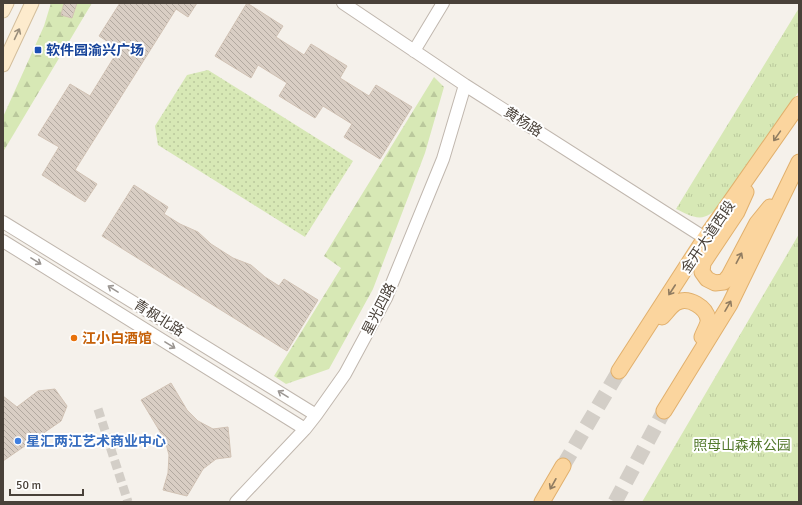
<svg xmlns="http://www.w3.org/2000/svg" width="802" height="505" viewBox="0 0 802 505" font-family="Signika,'Noto Sans SC',sans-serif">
<defs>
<pattern id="forest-firs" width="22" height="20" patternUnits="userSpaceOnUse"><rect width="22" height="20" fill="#d7e8b5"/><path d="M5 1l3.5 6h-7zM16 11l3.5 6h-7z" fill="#bac89c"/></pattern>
<pattern id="park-tufts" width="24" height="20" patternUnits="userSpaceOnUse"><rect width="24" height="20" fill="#d7e8b5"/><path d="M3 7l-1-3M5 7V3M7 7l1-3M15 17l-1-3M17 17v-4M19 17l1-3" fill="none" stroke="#bac89c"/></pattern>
<pattern id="garden-dots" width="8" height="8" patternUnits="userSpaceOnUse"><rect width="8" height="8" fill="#d7e8b5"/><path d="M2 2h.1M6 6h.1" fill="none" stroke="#bac89c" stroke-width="1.8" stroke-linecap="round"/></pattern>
<pattern id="building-back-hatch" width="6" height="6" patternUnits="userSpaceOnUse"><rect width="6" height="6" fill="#d9cec4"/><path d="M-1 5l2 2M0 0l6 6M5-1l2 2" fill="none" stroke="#b2a9a0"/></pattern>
</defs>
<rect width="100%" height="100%" fill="#f5f1eb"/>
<path fill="url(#forest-firs)" d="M 51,3 L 92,3 L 3,152 L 3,117 L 44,26 Z
M 434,77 L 444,87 L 425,153 L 373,289 L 329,369 L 286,384 L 274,376 L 341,268 L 324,256 Z"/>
<path fill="url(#park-tufts)" d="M 799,8 L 799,91 L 720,205 C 717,208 714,212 710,214 C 699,222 687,214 676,209 Z
M 799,234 L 799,502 L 642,502 Z"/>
<path fill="url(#garden-dots)" d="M 208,70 L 353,161 L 305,237 L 158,145 L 155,126 L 187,75 Z"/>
<path fill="url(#building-back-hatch)" stroke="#d1c2b4" d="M 64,3 L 77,3 L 72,18 L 61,15 Z
M 120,3 L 197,3 L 188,17 L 176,9 L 75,170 L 97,184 L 85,202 L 42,175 L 59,147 L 38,135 L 70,84 L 90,96 L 119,49 L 99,36 Z
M 247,3 L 283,26 L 276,37 L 304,55 L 311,44 L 347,66 L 340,78 L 369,96 L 376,85 L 412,107 L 380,159 L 344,137 L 352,124 L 323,106 L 315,118 L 279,96 L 287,83 L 258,65 L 251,78 L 215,56 Z
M 134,185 L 168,207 L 164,214 L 180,224 L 198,232 L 211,244 L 233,258 L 251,265 L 265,277 L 279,286 L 284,279 L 318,300 L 287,351 L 102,236 Z
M 171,383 L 187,410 L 198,421 L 213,429 L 228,427 L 231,457 L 216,459 L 203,469 L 187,496 L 163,490 L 168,473 L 169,455 L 165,440 L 141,400 Z
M 55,389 L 67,406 L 61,421 L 3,461 L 3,396 L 17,407 L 38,391 Z"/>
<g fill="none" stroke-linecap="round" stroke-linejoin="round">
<path stroke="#d3cec7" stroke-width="9" stroke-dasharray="9 4.5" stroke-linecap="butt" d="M 98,409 L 128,502"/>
<path stroke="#d3cec7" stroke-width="15" stroke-dasharray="15 8" stroke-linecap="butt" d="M 563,466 L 619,371
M 615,502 L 664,411"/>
<defs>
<path id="tertiary" d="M 343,3 L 465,85 L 705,238
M 414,51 L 443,3
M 3,222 L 316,415
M 3,241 L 305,429
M 236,502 L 305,429 L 316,415 L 345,374 L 386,298 L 443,159 L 465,85"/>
<path id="secondary" d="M 3,11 L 7,3
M 3,65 L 32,3"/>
<path id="primary" d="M 746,192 L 737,212 L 703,263 L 702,272 L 707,279 L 715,283 L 724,282 L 729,276 L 757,223 L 770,207
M 662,317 C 667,312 672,304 678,302 C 689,297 706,307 708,319 C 709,324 704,331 702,337
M 619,371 L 705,238 L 799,104
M 664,411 L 730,304 L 799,162
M 542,502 L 563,466"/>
</defs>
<use href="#tertiary" stroke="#c0b7ae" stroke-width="14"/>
<use href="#secondary" stroke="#d3be9c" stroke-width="15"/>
<use href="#primary" stroke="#e1b06d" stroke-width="17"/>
<use href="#tertiary" stroke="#fff" stroke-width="12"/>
<use href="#secondary" stroke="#fdebcd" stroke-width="13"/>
<use href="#primary" stroke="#fbd59e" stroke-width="15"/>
</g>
<defs><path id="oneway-shaft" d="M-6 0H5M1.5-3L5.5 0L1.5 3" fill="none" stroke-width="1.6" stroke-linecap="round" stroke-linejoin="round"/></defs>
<use stroke="#9a8e7c" href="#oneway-shaft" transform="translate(17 34) rotate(-65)"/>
<g stroke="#907c61">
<use href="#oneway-shaft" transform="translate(777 136) rotate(125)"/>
<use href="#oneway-shaft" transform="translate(739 258) rotate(-62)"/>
<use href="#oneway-shaft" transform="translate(672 290) rotate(123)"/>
<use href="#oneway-shaft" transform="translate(728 306) rotate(-60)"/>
<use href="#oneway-shaft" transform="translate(553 484) rotate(119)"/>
</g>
<g stroke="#9b9692">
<use href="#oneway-shaft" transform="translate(36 261) rotate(32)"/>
<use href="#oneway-shaft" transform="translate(113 289) rotate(-148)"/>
<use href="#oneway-shaft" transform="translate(170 345) rotate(32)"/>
<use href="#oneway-shaft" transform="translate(283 394) rotate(-148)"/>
</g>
<rect fill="#1a4fb4" stroke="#fff" stroke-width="1.5" x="34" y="46" width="8" height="8" rx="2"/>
<circle fill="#e8710a" stroke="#fff" stroke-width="1.5" cx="74" cy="338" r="4"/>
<circle fill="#3f7fe0" stroke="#fff" stroke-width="1.5" cx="18" cy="441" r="4"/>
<g text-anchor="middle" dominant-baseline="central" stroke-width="4" stroke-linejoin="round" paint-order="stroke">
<g font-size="14" font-weight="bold" fill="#164399" stroke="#fff" text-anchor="start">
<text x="46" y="50">软件园渝兴广场</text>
</g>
<g font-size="14" fill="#494139" stroke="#fff">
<text transform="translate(523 122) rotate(33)">黄杨路</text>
<text transform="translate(708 237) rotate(-56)">金开大道西段</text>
<text transform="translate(379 309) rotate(-63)">星光四路</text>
<text transform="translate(159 318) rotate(32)">青枫北路</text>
</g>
<g font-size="14" font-weight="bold" fill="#c56008" stroke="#fff" text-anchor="start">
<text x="82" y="338">江小白酒馆</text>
</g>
<g font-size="14" font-weight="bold" fill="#366cbe" stroke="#fff" text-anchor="start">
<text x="26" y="441">星汇两江艺术商业中心</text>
</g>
<g font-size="14" fill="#547a2d" stroke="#fff">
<text x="742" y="445">照母山森林公园</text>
</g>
</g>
<rect width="802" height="505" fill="none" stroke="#494139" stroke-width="8"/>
<path d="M10 489v6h73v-6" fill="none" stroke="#494139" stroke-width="2"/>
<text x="16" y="489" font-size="12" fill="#494139" stroke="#ffffff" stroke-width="3" paint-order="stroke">50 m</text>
</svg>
